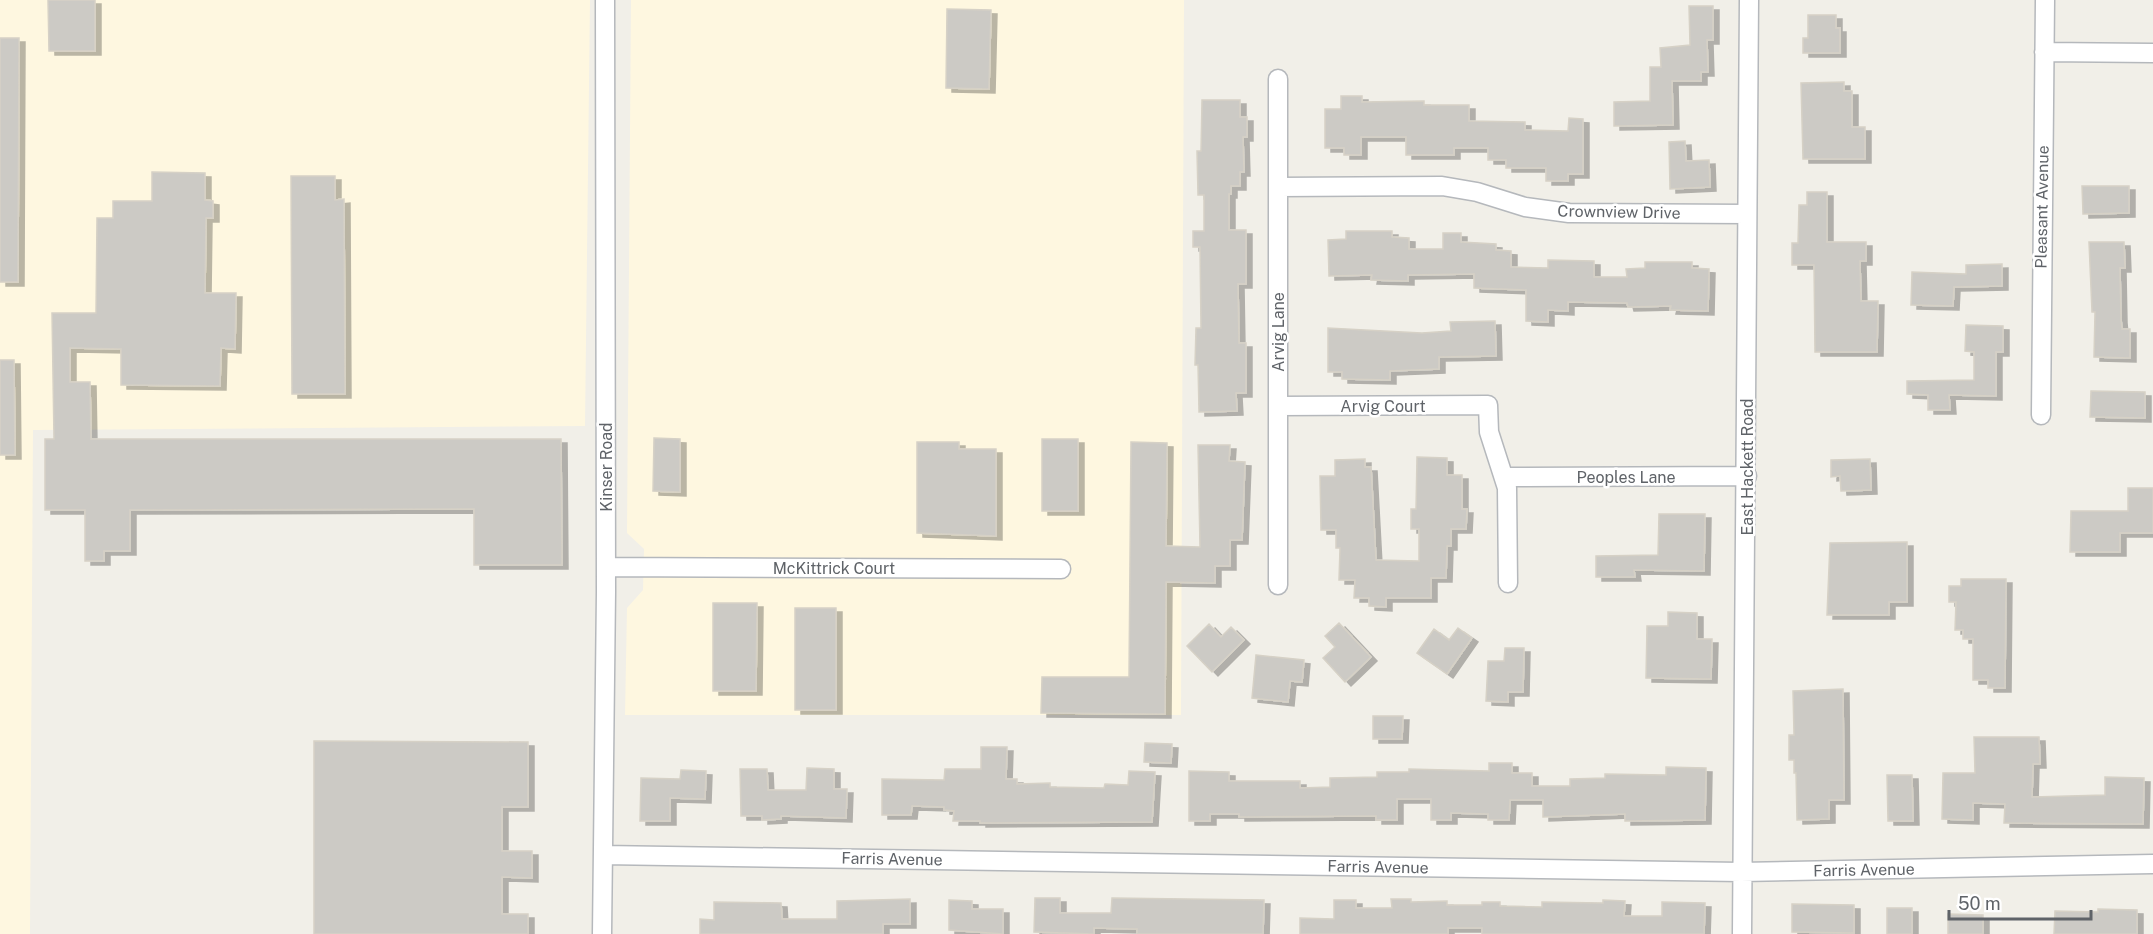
<svg xmlns="http://www.w3.org/2000/svg" width="2153" height="934" viewBox="0 0 2153 934" font-family="'Public Sans',sans-serif">
<defs>
<filter id="shadow"><feDropShadow dx="6" dy="4" stdDeviation="0" flood-color="#0004"/></filter>
</defs>
<rect width="100%" height="100%" fill="#f1efe8"/>
<path fill="#fef7e0" d="M 0,0 L 590,0 L 585,426 L 33,430 L 30,934 L 0,934 Z
M 631,0 L 1184,0 L 1181,715 L 625,715 L 627,608 L 643,590 L 644,549 L 627,533 Z"/>
<path fill="#cccac5" stroke="#d6d1c6" stroke-width="1.5" filter="url(#shadow)" d="M 48,0 L 95,0 L 95,51 L 49,51 Z
M 1689,6 L 1713,6 L 1713,40 L 1707,40 L 1708,72 L 1701,72 L 1701,81 L 1672,81 L 1673,125 L 1614,126 L 1614,102 L 1650,101 L 1650,67 L 1661,67 L 1660,48 L 1690,45 Z
M 947,9 L 991,10 L 989,89 L 946,88 Z
M 1808,15 L 1836,15 L 1836,28 L 1840,28 L 1840,53 L 1803,53 L 1803,38 L 1808,38 Z
M 0,38 L 19,38 L 18,282 L 0,282 Z
M 1844,82 L 1844,91 L 1852,91 L 1852,127 L 1865,127 L 1865,159 L 1803,159 L 1801,83 Z
M 1341,96 L 1362,96 L 1362,102 L 1424,101 L 1424,105 L 1469,105 L 1469,121 L 1525,122 L 1525,130 L 1568,131 L 1569,118 L 1583,119 L 1583,174 L 1568,174 L 1568,181 L 1546,181 L 1546,168 L 1506,168 L 1506,160 L 1488,160 L 1488,148 L 1454,148 L 1454,155 L 1406,155 L 1406,137 L 1361,137 L 1361,155 L 1344,155 L 1344,148 L 1325,148 L 1325,109 L 1341,109 Z
M 1202,100 L 1240,100 L 1240,117 L 1247,117 L 1247,137 L 1243,137 L 1244,172 L 1240,172 L 1240,186 L 1231,186 L 1231,194 L 1229,194 L 1229,230 L 1246,230 L 1246,284 L 1238,284 L 1239,343 L 1246,343 L 1246,393 L 1236,393 L 1237,411 L 1199,412 L 1198,365 L 1195,365 L 1196,328 L 1201,328 L 1200,247 L 1193,247 L 1193,231 L 1204,231 L 1204,195 L 1198,195 L 1197,151 L 1201,151 Z
M 1685,141 L 1686,161 L 1709,160 L 1710,187 L 1670,189 L 1669,142 Z
M 152,172 L 205,173 L 205,200 L 213,201 L 213,218 L 206,218 L 205,293 L 236,293 L 235,349 L 221,348 L 220,386 L 121,385 L 121,349 L 70,348 L 70,382 L 90,382 L 91,439 L 561,439 L 562,565 L 474,565 L 474,509 L 130,510 L 130,551 L 104,551 L 104,561 L 85,561 L 85,510 L 45,510 L 45,439 L 54,439 L 52,313 L 96,313 L 97,218 L 113,218 L 113,201 L 152,201 Z
M 291,176 L 335,176 L 335,200 L 344,199 L 345,394 L 292,394 Z
M 2082,186 L 2129,186 L 2129,213 L 2083,214 Z
M 1807,192 L 1827,192 L 1827,242 L 1866,242 L 1866,261 L 1860,261 L 1861,301 L 1878,301 L 1877,352 L 1815,352 L 1814,265 L 1792,265 L 1792,243 L 1798,243 L 1799,205 L 1807,205 Z
M 1346,231 L 1392,231 L 1392,237 L 1409,238 L 1409,249 L 1443,249 L 1443,233 L 1461,233 L 1461,242 L 1496,244 L 1496,250 L 1511,251 L 1511,267 L 1548,268 L 1548,260 L 1594,261 L 1594,277 L 1627,277 L 1626,269 L 1645,268 L 1645,262 L 1692,262 L 1692,268 L 1709,269 L 1708,311 L 1670,310 L 1671,306 L 1628,307 L 1627,303 L 1568,302 L 1568,311 L 1548,310 L 1548,322 L 1526,321 L 1526,290 L 1474,288 L 1474,274 L 1408,275 L 1408,281 L 1371,280 L 1372,275 L 1329,276 L 1328,240 L 1346,239 Z
M 2089,242 L 2124,242 L 2125,268 L 2120,268 L 2121,319 L 2122,329 L 2130,329 L 2130,358 L 2094,357 L 2095,312 L 2092,312 Z
M 2002,264 L 2002,286 L 1954,287 L 1953,306 L 1911,305 L 1912,272 L 1966,274 L 1966,265 Z
M 1495,321 L 1496,356 L 1439,357 L 1439,369 L 1390,371 L 1390,380 L 1342,379 L 1342,372 L 1328,372 L 1328,328 L 1422,333 L 1451,331 L 1450,322 Z
M 1966,325 L 2003,326 L 2003,352 L 1996,352 L 1996,396 L 1949,395 L 1950,410 L 1928,410 L 1928,395 L 1907,394 L 1907,381 L 1974,380 L 1974,352 L 1965,351 Z
M 0,360 L 14,360 L 15,455 L 0,455 Z
M 2091,391 L 2145,392 L 2145,418 L 2090,417 Z
M 654,438 L 680,439 L 680,492 L 653,491 Z
M 1042,439 L 1078,439 L 1078,511 L 1042,511 Z
M 917,442 L 959,442 L 959,449 L 996,449 L 996,536 L 917,533 Z
M 1131,442 L 1167,443 L 1166,546 L 1200,547 L 1198,445 L 1230,445 L 1229,461 L 1245,462 L 1242,540 L 1230,540 L 1230,566 L 1215,566 L 1215,583 L 1166,582 L 1165,714 L 1041,713 L 1042,677 L 1129,677 Z
M 1417,457 L 1447,458 L 1447,475 L 1462,475 L 1462,509 L 1467,509 L 1466,529 L 1451,529 L 1451,546 L 1447,546 L 1446,578 L 1431,578 L 1431,598 L 1386,598 L 1386,607 L 1369,606 L 1369,598 L 1354,598 L 1355,580 L 1339,580 L 1340,548 L 1336,548 L 1336,530 L 1321,530 L 1320,476 L 1335,476 L 1335,460 L 1365,459 L 1365,467 L 1371,467 L 1376,560 L 1419,561 L 1419,529 L 1411,529 L 1411,509 L 1416,509 Z
M 1870,459 L 1871,490 L 1841,491 L 1840,476 L 1831,477 L 1831,460 Z
M 2128,488 L 2153,488 L 2153,533 L 2120,533 L 2120,552 L 2070,552 L 2071,511 L 2128,511 Z
M 1659,514 L 1705,514 L 1704,571 L 1634,570 L 1635,577 L 1596,577 L 1596,556 L 1658,555 Z
M 1907,542 L 1907,602 L 1889,602 L 1889,615 L 1827,615 L 1830,543 Z
M 1961,579 L 2006,579 L 2005,688 L 1988,688 L 1988,680 L 1973,680 L 1973,639 L 1963,639 L 1963,630 L 1955,630 L 1956,602 L 1949,602 L 1949,586 L 1961,586 Z
M 713,603 L 757,603 L 756,691 L 713,691 Z
M 795,608 L 836,608 L 836,710 L 795,710 Z
M 1668,612 L 1697,613 L 1697,639 L 1712,639 L 1711,679 L 1646,678 L 1647,626 L 1668,626 Z
M 1339,623 L 1371,657 L 1345,682 L 1323,658 L 1335,647 L 1325,636 Z
M 1209,624 L 1221,637 L 1231,627 L 1244,640 L 1212,672 L 1187,646 Z
M 1458,628 L 1472,638 L 1447,674 L 1417,653 L 1434,629 L 1449,640 Z
M 1505,648 L 1524,648 L 1523,692 L 1508,692 L 1508,702 L 1486,701 L 1488,661 L 1504,661 Z
M 1256,655 L 1304,660 L 1302,682 L 1290,681 L 1288,702 L 1252,698 Z
M 1843,689 L 1844,800 L 1829,800 L 1829,819 L 1797,820 L 1796,773 L 1794,773 L 1794,760 L 1789,760 L 1789,735 L 1794,735 L 1793,691 Z
M 1373,716 L 1403,716 L 1402,739 L 1373,739 Z
M 1974,737 L 2039,737 L 2040,764 L 2033,764 L 2032,797 L 2105,795 L 2105,777 L 2144,778 L 2143,824 L 2004,823 L 2005,804 L 1973,803 L 1973,820 L 1942,819 L 1943,773 L 1975,773 Z
M 314,741 L 528,742 L 528,807 L 502,807 L 502,851 L 532,851 L 532,878 L 502,877 L 502,914 L 528,914 L 528,934 L 314,934 Z
M 1145,743 L 1172,744 L 1171,763 L 1144,762 Z
M 981,747 L 1007,747 L 1006,779 L 1017,779 L 1017,784 L 1050,783 L 1050,787 L 1104,788 L 1105,784 L 1128,785 L 1129,771 L 1155,772 L 1152,822 L 980,823 L 980,821 L 953,821 L 954,811 L 944,810 L 944,807 L 912,806 L 911,815 L 882,815 L 882,779 L 944,780 L 945,769 L 981,769 Z
M 1489,763 L 1512,763 L 1512,773 L 1532,773 L 1532,786 L 1570,786 L 1570,779 L 1605,778 L 1605,774 L 1666,775 L 1666,767 L 1706,768 L 1705,820 L 1625,821 L 1625,814 L 1543,817 L 1543,800 L 1510,800 L 1509,820 L 1488,820 L 1488,814 L 1451,813 L 1451,820 L 1431,820 L 1431,799 L 1397,799 L 1397,820 L 1376,820 L 1376,816 L 1239,817 L 1239,814 L 1210,814 L 1210,821 L 1189,821 L 1189,771 L 1229,772 L 1229,781 L 1300,781 L 1300,788 L 1330,787 L 1330,778 L 1377,777 L 1377,772 L 1409,772 L 1409,769 L 1489,771 Z
M 807,768 L 834,769 L 834,789 L 847,789 L 846,818 L 781,816 L 781,819 L 762,820 L 762,816 L 741,816 L 740,769 L 767,769 L 768,790 L 806,790 Z
M 681,770 L 706,771 L 705,799 L 670,798 L 670,821 L 640,821 L 641,778 L 680,779 Z
M 1887,775 L 1912,775 L 1913,821 L 1888,821 Z
M 1035,898 L 1060,898 L 1060,913 L 1111,913 L 1112,898 L 1264,900 L 1263,934 L 1137,934 L 1137,929 L 1094,928 L 1094,934 L 1034,932 Z
M 910,899 L 910,924 L 883,924 L 883,934 L 700,934 L 700,919 L 714,920 L 714,902 L 781,903 L 782,919 L 837,919 L 837,901 Z
M 1391,899 L 1411,899 L 1411,902 L 1447,901 L 1447,905 L 1482,905 L 1482,902 L 1500,902 L 1500,906 L 1542,907 L 1542,902 L 1603,903 L 1603,900 L 1625,901 L 1624,916 L 1662,916 L 1662,902 L 1705,903 L 1704,934 L 1482,934 L 1482,928 L 1448,928 L 1448,934 L 1300,934 L 1300,918 L 1334,919 L 1334,900 L 1356,900 L 1356,908 L 1392,908 Z
M 949,900 L 972,901 L 972,909 L 1003,909 L 1003,934 L 949,930 Z
M 1792,904 L 1854,905 L 1854,933 L 1792,932 Z
M 1887,908 L 1912,908 L 1912,934 L 1887,934 Z
M 2098,909 L 2137,910 L 2137,934 L 2054,934 L 2055,911 L 2098,912 Z
M 1948,914 L 1983,915 L 1983,934 L 1948,934 Z"/>
<g fill="none" stroke-linecap="round" stroke-linejoin="round">
<defs>
<path id="street" d="M 2044,52 L 2153,53
M 1278,79 L 1278,585
M 1278,187 L 1442,186 L 1477,192 L 1525,207 L 1569,213 L 1747,214
M 1278,406 L 1488,405 L 1489,432 L 1507,488 L 1508,583
M 2041,415 L 2045,0
M 1505,477 L 1747,476
M 606,567 L 1061,569
M 603,855 L 1741,872 L 2153,864
M 602,934 L 606,592 L 605,0
M 1742,934 L 1749,0"/>
</defs>
<use href="#street" stroke="#b5b8bc" stroke-width="21"/>
<use href="#street" stroke="#fff" stroke-width="18"/>
</g>
<g text-anchor="middle" dominant-baseline="central" stroke-width="5" stroke-linejoin="round" paint-order="stroke">
<g font-size="16" fill="#5f6368" stroke="#fff">
<text transform="translate(2042 207) rotate(-89)">Pleasant Avenue</text>
<text transform="translate(1619 212) rotate(1)">Crownview Drive</text>
<text transform="translate(1278 332) rotate(-90)">Arvig Lane</text>
<text x="1383" y="406">Arvig Court</text>
<text transform="translate(606 467) rotate(-90)">Kinser Road</text>
<text transform="translate(1747 467) rotate(-90)">East Hackett Road</text>
<text x="1626" y="477">Peoples Lane</text>
<text x="834" y="568">McKittrick Court</text>
<text transform="translate(892 859) rotate(1)">Farris Avenue</text>
<text transform="translate(1378 867) rotate(1)">Farris Avenue</text>
<text transform="translate(1864 870) rotate(-1)">Farris Avenue</text>
</g>
</g>
<path d="M1949 910v9h142v-9" fill="none" stroke="#5f6368" stroke-width="3"/>
<text x="1958" y="910" font-size="18" fill="#5f6368" stroke="#ffffff" stroke-width="4.5" paint-order="stroke">50 m</text>
</svg>
